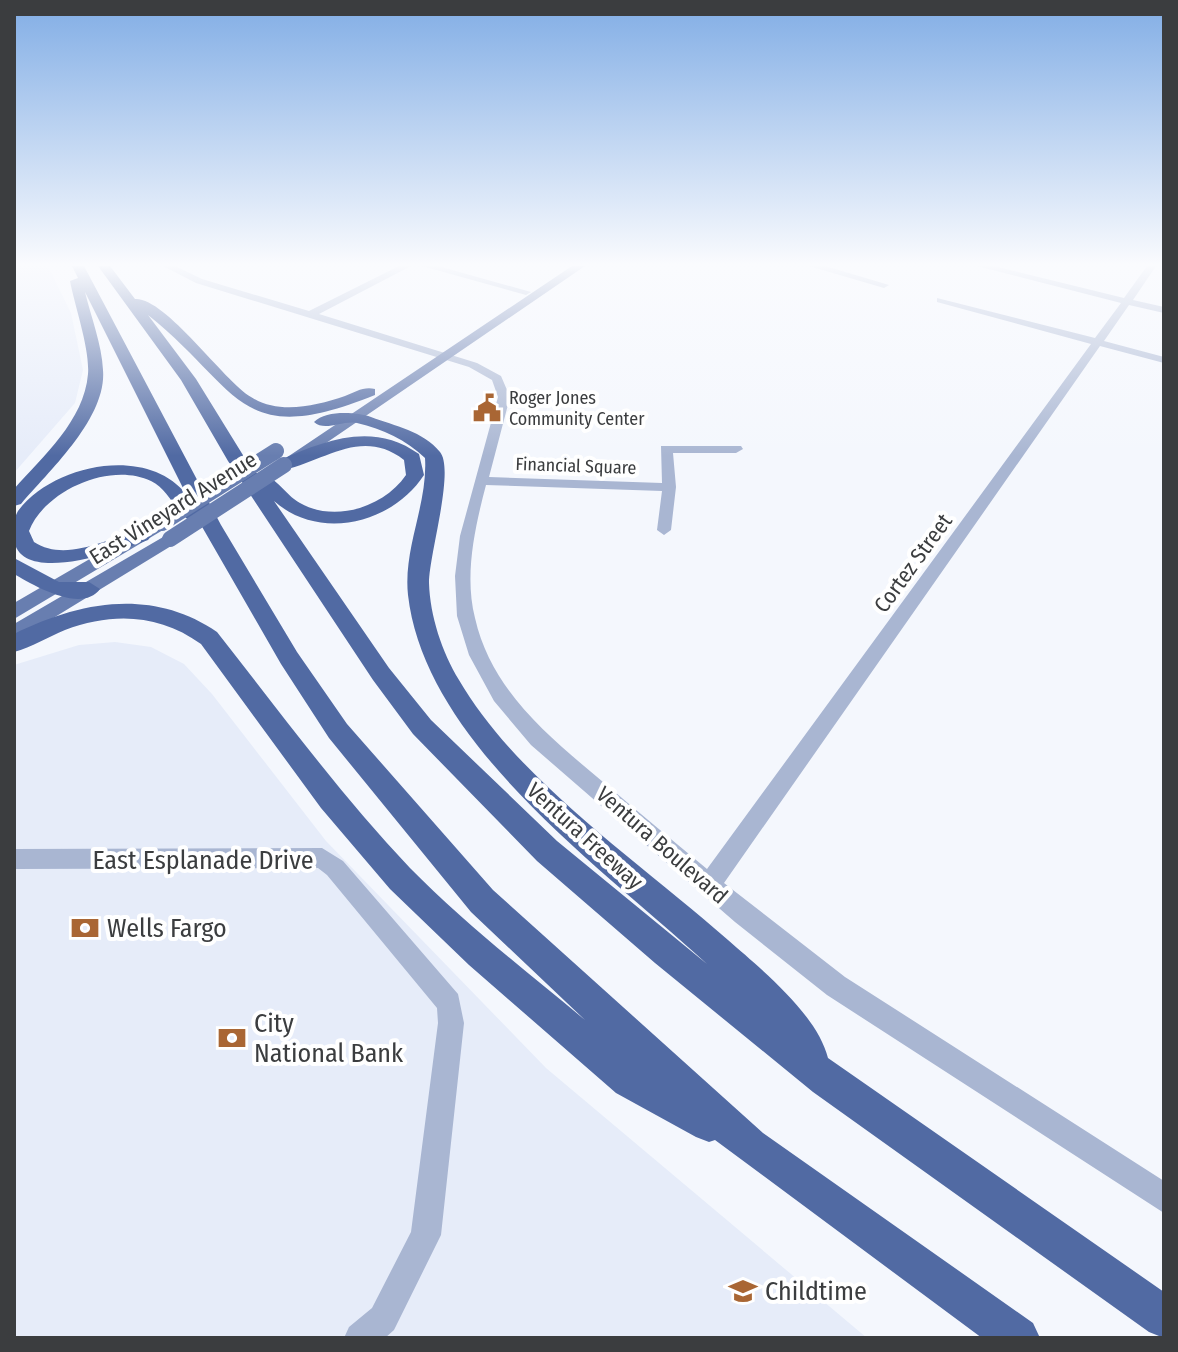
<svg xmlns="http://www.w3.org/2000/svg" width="1178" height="1352" viewBox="0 0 1178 1352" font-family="'Fira Sans Condensed',sans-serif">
<rect width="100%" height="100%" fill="#f4f7fd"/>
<path fill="#e6ecf9" d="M 14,266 L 48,266 L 71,313 L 83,370 L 75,403 L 14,473 Z
M 115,642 L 151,647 L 184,664 L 212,694 L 326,841 L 546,1068 L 867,1338 L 14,1338 L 14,665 L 79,645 Z"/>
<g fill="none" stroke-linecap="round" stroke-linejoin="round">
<path fill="#a9b6d2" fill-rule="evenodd" d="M 163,266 L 175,266 L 202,279 L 309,311 L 399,266 L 411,266 L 319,314 L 477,363 L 501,376 L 510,397 L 489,477 L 662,483 L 661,446 L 741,446 L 743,449 L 736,453 L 673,453 L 676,487 L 671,530 L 664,535 L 657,530 L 662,491 L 486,485 C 475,527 464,575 475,618 C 492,693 552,739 609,787 C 641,814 674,842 707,869 L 1091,344 L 937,302 L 937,298 L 1095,338 L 1121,303 L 977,266 L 994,266 L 1124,298 L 1147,266 L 1156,266 L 1133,300 L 1164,307 L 1164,313 L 1129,305 L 1104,341 L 1164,357 L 1164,363 L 1100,346 L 724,883 L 845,977 L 1164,1181 L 1164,1213 L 827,995 L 735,922 L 531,745 L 494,701 L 469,655 L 457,616 L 455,576 L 460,536 L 498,397 L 492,380 L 469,367 L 196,283 Z
M 422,266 L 438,266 L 531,292 L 526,295 Z
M 809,266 L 825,266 L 889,285 L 884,288 Z
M 322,848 L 343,861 L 458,994 L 464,1023 L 441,1235 L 394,1330 L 385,1338 L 344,1338 L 349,1327 L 372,1308 L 411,1232 L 438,1023 L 437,1008 L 327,875 L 318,868 L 14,869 L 14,849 Z"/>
<path fill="#687eb0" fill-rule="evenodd" d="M 572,266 L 585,266 L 291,467 L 279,467 L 277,464 Z
M 162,517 L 168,519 L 168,527 L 14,619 L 14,603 Z
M 170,533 L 179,539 L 176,543 L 14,642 L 14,624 Z"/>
<path fill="#516aa3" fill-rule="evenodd" d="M 72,266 L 84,266 L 221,525 L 297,652 L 347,724 L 493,890 L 763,1133 L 1033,1323 L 1040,1338 L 982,1338 L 715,1140 L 709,1142 L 696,1137 L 616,1093 L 469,965 L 390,889 L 321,808 L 201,644 C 159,614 113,612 65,630 C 48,637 32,647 14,652 L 14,634 C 81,601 152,588 217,632 C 280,712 340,794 410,868 C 464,923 526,971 585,1020 L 471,912 L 329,738 L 281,664 L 201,525 C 177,521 172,491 151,481 C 110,461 44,491 29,531 L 34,542 C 66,563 108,538 141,530 L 151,536 L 148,540 C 124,549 21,587 14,540 C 13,531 13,519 18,511 C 53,464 147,445 186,494 L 85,292 C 91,317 102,345 103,370 C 107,418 49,471 21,504 L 14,506 L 14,489 C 43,456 84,421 88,374 C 90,349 75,307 70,281 L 78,278 Z
M 98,266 L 110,266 L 135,299 C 165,297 223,380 251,397 C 279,415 315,406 345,396 C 355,392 364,386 375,389 L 375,395 C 237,451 241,389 148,315 L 196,379 L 254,473 C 273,471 284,494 300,503 C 335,523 384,507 406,475 L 404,460 C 362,428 327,460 284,470 L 278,469 L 278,461 C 325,440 373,421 419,454 L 424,475 C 393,523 320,542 274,501 L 389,668 L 431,720 L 557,841 L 707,964 C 603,868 425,744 408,595 C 403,548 428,504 425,458 C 406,440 383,429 357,423 C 342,420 325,432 314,422 C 326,410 356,412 371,417 C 395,426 423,431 440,452 C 455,470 429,555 429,583 C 430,616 442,652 459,680 C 517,780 641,863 728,940 C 761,969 817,1014 828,1058 L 1164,1292 L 1164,1338 L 1149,1332 L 813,1092 L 655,963 L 537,861 L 413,734 L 373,680 L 228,461 L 181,380 Z
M 14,558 L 59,582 L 89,582 L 100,589 C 82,614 33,585 14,574 Z"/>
<path stroke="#687eb0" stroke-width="16" d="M 162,523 L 276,451
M 170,539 L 284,465"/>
</g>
<linearGradient id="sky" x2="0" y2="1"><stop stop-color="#81ade5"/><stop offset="0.58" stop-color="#fafbfe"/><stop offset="1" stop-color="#fafbfe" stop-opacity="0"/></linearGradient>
<rect width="1178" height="456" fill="url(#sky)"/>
<defs>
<symbol id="civic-bare" viewBox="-9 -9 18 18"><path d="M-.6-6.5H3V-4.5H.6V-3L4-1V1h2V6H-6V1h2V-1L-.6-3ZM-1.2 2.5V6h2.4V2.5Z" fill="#a96634" stroke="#fff" stroke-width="2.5" paint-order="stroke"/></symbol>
<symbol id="bank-bare" viewBox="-9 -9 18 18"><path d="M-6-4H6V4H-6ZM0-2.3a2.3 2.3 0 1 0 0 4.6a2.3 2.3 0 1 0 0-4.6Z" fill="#a96634" stroke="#fff" stroke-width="2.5" paint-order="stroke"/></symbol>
<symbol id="school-bare" viewBox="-9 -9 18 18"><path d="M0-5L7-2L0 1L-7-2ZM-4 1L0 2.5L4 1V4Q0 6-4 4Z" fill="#a96634" stroke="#fff" stroke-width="2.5" paint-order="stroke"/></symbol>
</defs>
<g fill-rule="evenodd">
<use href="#civic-bare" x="467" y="388" width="40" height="40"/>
<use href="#bank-bare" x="65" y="908" width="40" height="40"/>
<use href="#bank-bare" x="212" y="1018" width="40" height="40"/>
<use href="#school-bare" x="723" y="1271" width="40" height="40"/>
</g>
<g text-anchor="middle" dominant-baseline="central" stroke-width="8" stroke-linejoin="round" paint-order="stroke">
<g font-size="18" fill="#3b3d3f" stroke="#fff" text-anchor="start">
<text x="509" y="398">Roger Jones<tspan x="509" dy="21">Community Center</tspan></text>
</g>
<g font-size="18" fill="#3b3d3f" stroke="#fff">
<text transform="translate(576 466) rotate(2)">Financial Square</text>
</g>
<g font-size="22" fill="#3b3d3f" stroke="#fff">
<text transform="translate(173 508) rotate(-32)">East Vineyard Avenue</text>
<text transform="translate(913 563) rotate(-54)">Cortez Street</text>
<text transform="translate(585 836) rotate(42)">Ventura Freeway</text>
<text transform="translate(662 845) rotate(41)">Ventura Boulevard</text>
</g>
<g font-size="26" fill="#3b3d3f" stroke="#fff">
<text x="203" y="860">East Esplanade Drive</text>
</g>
<g font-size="26" fill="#3b3d3f" stroke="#fff" text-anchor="start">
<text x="107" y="928">Wells Fargo</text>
<text x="254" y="1023">City<tspan x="254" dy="30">National Bank</tspan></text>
<text x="765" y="1291">Childtime</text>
</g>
</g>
<rect width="1178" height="1352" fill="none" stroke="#3b3d3f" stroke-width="32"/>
</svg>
